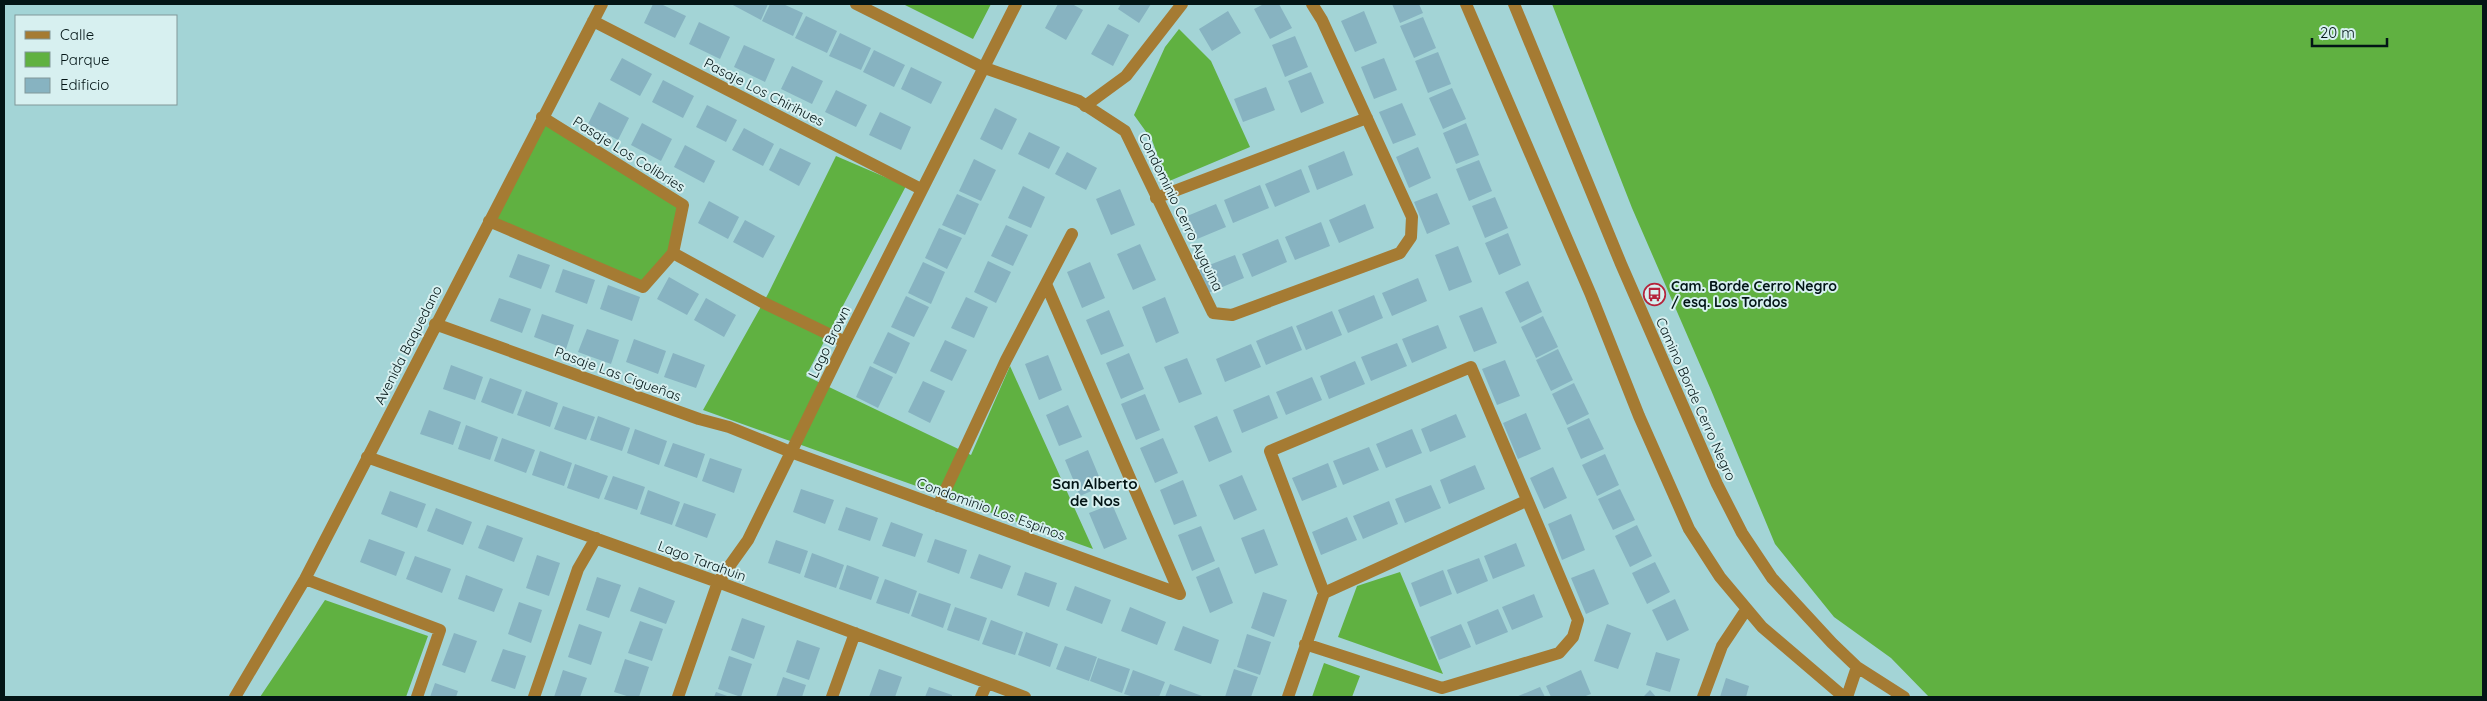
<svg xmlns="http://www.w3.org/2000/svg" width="2487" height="701" viewBox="0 0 2487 701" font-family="Quicksand,sans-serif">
<rect width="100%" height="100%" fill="#a3d4d6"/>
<path fill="#60b141" d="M 903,4 L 991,4 L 973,39 Z
M 1552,4 L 2483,4 L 2483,697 L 1929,697 L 1891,658 L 1834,617 L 1775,544 L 1711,390 L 1632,208 Z
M 1179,29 L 1211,61 L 1250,147 L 1167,182 L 1152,140 L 1134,115 L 1165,47 Z
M 542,117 L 683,205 L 673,253 L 643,287 L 489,221 Z
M 836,156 L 906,186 L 806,376 L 971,455 L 1010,366 L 1093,549 L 703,410 L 768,294 Z
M 1400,572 L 1443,674 L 1338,637 L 1357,586 Z
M 325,600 L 428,636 L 406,697 L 260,697 Z
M 1324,663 L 1360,676 L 1352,697 L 1312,697 Z"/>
<path fill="#87b3c1" d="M 653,4 L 661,4 L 686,16 L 675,38 L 644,23 Z
M 731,4 L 768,4 L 761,20 Z
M 770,4 L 783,4 L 803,13 L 793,36 L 762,21 Z
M 1058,4 L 1072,4 L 1083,10 L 1066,40 L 1045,28 Z
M 1121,4 L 1151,4 L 1139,23 L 1118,9 Z
M 1264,4 L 1279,4 L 1292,28 L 1270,39 L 1254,9 Z
M 1392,4 L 1419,4 L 1423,13 L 1400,23 Z
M 1228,11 L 1241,33 L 1212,51 L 1199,29 Z
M 1364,11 L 1377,43 L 1355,52 L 1341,21 Z
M 806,16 L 837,31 L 827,53 L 795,38 Z
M 1423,17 L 1436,48 L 1414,58 L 1400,26 Z
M 699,22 L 730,37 L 720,59 L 689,44 Z
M 1108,24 L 1129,35 L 1113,66 L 1091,54 Z
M 840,33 L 871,48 L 861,70 L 829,56 Z
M 1295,36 L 1308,67 L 1285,77 L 1272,45 Z
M 744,45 L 775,59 L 765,82 L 734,67 Z
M 874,50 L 905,65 L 894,87 L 863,72 Z
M 1438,52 L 1451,84 L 1428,93 L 1415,61 Z
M 622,58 L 652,74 L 640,96 L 610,80 Z
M 1384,58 L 1397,90 L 1374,99 L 1361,67 Z
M 792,66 L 823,81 L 812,104 L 781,89 Z
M 911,67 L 942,82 L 931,104 L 901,89 Z
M 1311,72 L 1324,103 L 1301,113 L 1288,81 Z
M 663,80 L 694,96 L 683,118 L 652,102 Z
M 1266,87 L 1275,110 L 1243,122 L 1234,99 Z
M 1452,88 L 1466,119 L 1443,129 L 1429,98 Z
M 836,90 L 867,105 L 856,127 L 825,112 Z
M 599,102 L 629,118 L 618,140 L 588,124 Z
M 1402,103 L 1416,135 L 1393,144 L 1379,112 Z
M 707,105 L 737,120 L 726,142 L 696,127 Z
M 995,108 L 1017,119 L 1002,150 L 980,139 Z
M 880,112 L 911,127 L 901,150 L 869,135 Z
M 642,123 L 672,139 L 661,161 L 631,145 Z
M 1466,123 L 1479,155 L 1456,164 L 1443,133 Z
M 744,128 L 774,144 L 763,166 L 732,150 Z
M 1029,132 L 1060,147 L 1049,169 L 1018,154 Z
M 685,145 L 715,161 L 704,183 L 674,167 Z
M 1418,147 L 1431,178 L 1409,188 L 1396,157 Z
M 780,148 L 811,163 L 799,186 L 769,170 Z
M 1344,151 L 1353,175 L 1317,190 L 1308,166 Z
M 1067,152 L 1097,168 L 1086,190 L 1055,174 Z
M 974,159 L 996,170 L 981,201 L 959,191 Z
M 1479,160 L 1492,191 L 1469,201 L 1456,169 Z
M 1301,169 L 1310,192 L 1275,207 L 1265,184 Z
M 1260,185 L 1269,208 L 1233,223 L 1224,200 Z
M 1023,186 L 1045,197 L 1031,228 L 1008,218 Z
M 1120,189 L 1135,225 L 1111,235 L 1096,199 Z
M 1437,193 L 1450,224 L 1427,234 L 1414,202 Z
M 957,194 L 979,204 L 965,235 L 942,225 Z
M 1495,197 L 1508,228 L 1485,238 L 1472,206 Z
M 709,201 L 739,217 L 728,239 L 698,223 Z
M 1216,204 L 1226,227 L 1190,242 L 1180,219 Z
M 1365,204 L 1374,228 L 1339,243 L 1329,220 Z
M 745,220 L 775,236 L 763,258 L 733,242 Z
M 1321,222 L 1330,246 L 1295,260 L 1285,237 Z
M 1006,225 L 1028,235 L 1013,266 L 991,256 Z
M 939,228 L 962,238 L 947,269 L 925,258 Z
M 1508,233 L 1521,265 L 1499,275 L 1485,243 Z
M 1278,239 L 1287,262 L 1252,277 L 1242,254 Z
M 1140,244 L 1156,280 L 1133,290 L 1117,254 Z
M 1458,246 L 1472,282 L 1449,291 L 1435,255 Z
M 518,254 L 550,265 L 541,289 L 509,277 Z
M 1235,255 L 1244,278 L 1208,293 L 1199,269 Z
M 988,261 L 1011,272 L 996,303 L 974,292 Z
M 923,262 L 945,272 L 931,304 L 908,293 Z
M 1090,262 L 1105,298 L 1082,308 L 1067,272 Z
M 563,269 L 595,280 L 587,304 L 555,292 Z
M 669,277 L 699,294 L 687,315 L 657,299 Z
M 1418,278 L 1427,301 L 1392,316 L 1382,293 Z
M 1528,281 L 1542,312 L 1520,323 L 1505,292 Z
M 608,285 L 640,297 L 632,321 L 600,309 Z
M 1374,295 L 1383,318 L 1348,333 L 1338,310 Z
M 906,296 L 929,307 L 914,337 L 891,327 Z
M 966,297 L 988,307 L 974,338 L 951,328 Z
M 1165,297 L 1179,333 L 1156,343 L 1142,307 Z
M 499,298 L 531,309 L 522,333 L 490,321 Z
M 706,298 L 736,315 L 724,337 L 694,320 Z
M 1482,307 L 1497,343 L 1474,352 L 1459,316 Z
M 1109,310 L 1124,346 L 1101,355 L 1086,320 Z
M 1332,311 L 1342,335 L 1306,350 L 1296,326 Z
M 542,314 L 574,325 L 566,349 L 534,337 Z
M 1543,316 L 1558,347 L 1536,358 L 1521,327 Z
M 1438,325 L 1447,348 L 1412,363 L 1402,339 Z
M 1292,326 L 1302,350 L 1266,365 L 1256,341 Z
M 587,329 L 619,340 L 611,364 L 578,352 Z
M 888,332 L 910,343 L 896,374 L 873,363 Z
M 634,339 L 666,351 L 658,374 L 626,362 Z
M 945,340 L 967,350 L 952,381 L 930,371 Z
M 1397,343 L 1407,366 L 1371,381 L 1361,357 Z
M 1251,344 L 1261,367 L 1225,382 L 1216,359 Z
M 1558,349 L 1573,380 L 1551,391 L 1536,360 Z
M 673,353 L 705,365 L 696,388 L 664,377 Z
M 1129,353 L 1144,389 L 1121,399 L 1106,363 Z
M 1048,355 L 1062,390 L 1039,400 L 1025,364 Z
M 1187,358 L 1202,394 L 1179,403 L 1164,367 Z
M 1505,360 L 1520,396 L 1497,405 L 1482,369 Z
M 1355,361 L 1365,384 L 1329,399 L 1320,376 Z
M 451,365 L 483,377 L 475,400 L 443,389 Z
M 870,366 L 893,377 L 878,408 L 856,397 Z
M 1312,377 L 1322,400 L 1286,415 L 1276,392 Z
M 490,378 L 522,390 L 513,414 L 481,402 Z
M 923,381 L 945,391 L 930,423 L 908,412 Z
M 1574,383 L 1589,414 L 1567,425 L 1552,394 Z
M 526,391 L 558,403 L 550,427 L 517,415 Z
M 1145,394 L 1160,430 L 1136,440 L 1121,404 Z
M 1269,395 L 1278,418 L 1242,433 L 1233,410 Z
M 1068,405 L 1082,437 L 1059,446 L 1046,415 Z
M 563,406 L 595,417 L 586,440 L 554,429 Z
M 429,410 L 461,422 L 453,445 L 420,434 Z
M 1526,413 L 1541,449 L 1518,459 L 1503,423 Z
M 1456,414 L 1466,437 L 1430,452 L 1421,429 Z
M 598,416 L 630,428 L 622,451 L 590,440 Z
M 1217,416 L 1232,452 L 1209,462 L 1194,426 Z
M 1589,418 L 1604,449 L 1581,459 L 1567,428 Z
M 466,425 L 498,437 L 490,460 L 458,449 Z
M 635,429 L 667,441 L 659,465 L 627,453 Z
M 1412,429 L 1422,453 L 1386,468 L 1376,444 Z
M 502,438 L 535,450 L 526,473 L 494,461 Z
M 1163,438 L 1178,473 L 1155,483 L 1140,448 Z
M 673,443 L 705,454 L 697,478 L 664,466 Z
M 1369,447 L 1379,470 L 1343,485 L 1333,461 Z
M 1088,450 L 1103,486 L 1080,496 L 1065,460 Z
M 540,451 L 572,463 L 564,486 L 532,475 Z
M 1605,454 L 1619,485 L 1597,496 L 1582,465 Z
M 710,458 L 742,469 L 734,493 L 702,481 Z
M 1328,463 L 1337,487 L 1302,501 L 1292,478 Z
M 575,464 L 608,476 L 599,499 L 567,488 Z
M 1475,465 L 1485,489 L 1449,504 L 1440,480 Z
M 1553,467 L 1567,498 L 1544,509 L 1530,478 Z
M 1242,475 L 1257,510 L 1234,520 L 1219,485 Z
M 613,476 L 645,487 L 637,510 L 604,499 Z
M 1183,480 L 1197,516 L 1174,525 L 1160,490 Z
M 1431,485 L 1441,508 L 1405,523 L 1395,499 Z
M 801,489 L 834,500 L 825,524 L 793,512 Z
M 1620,489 L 1635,520 L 1613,530 L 1598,499 Z
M 648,490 L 680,502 L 672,525 L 640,514 Z
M 390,491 L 426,504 L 417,528 L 381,514 Z
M 1389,501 L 1398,524 L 1363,539 L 1353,516 Z
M 684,503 L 716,514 L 707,538 L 675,526 Z
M 1112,504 L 1127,539 L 1104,549 L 1089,513 Z
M 846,507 L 878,518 L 870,541 L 838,530 Z
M 436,508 L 472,522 L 463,545 L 427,531 Z
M 1571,514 L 1585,550 L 1562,560 L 1548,524 Z
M 1347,517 L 1357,540 L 1321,555 L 1312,532 Z
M 891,522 L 923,534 L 915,557 L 882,546 Z
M 487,525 L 523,538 L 514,562 L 478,548 Z
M 1637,525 L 1652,556 L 1630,567 L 1615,536 Z
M 1201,526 L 1215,561 L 1192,571 L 1178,535 Z
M 1264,529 L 1278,565 L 1255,574 L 1241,538 Z
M 369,539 L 405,552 L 396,576 L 360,562 Z
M 935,539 L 967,550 L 959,574 L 927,562 Z
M 776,540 L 808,551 L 800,574 L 768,563 Z
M 1516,543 L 1525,566 L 1493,579 L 1484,556 Z
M 812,553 L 844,565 L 836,588 L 804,577 Z
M 979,554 L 1011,566 L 1002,589 L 970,578 Z
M 537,555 L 560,563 L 549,596 L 526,588 Z
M 415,556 L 451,569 L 442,593 L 406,579 Z
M 1479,558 L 1488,581 L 1457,594 L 1447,570 Z
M 1655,562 L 1670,592 L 1647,604 L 1632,573 Z
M 847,565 L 879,577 L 871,600 L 839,589 Z
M 1219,567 L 1233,603 L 1210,613 L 1196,577 Z
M 1594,569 L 1609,604 L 1586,614 L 1571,578 Z
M 1443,570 L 1452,594 L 1420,607 L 1411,583 Z
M 1025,572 L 1057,583 L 1049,607 L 1017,595 Z
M 466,575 L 503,589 L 494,612 L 458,599 Z
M 597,577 L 621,585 L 609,618 L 586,610 Z
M 885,579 L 917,591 L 909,614 L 876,603 Z
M 1075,586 L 1111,600 L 1102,624 L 1066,610 Z
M 639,587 L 675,601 L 666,624 L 630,611 Z
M 1263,592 L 1287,600 L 1274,637 L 1251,628 Z
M 919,593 L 951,604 L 943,628 L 911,616 Z
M 1534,594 L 1543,617 L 1512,630 L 1502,607 Z
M 1675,599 L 1689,630 L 1667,641 L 1652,610 Z
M 519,602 L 542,610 L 531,643 L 508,634 Z
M 955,607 L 987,618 L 979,641 L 947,630 Z
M 1130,607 L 1166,622 L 1157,645 L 1121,631 Z
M 1498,609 L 1508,632 L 1476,645 L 1467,622 Z
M 742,618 L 765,626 L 754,659 L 731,650 Z
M 991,620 L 1023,632 L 1015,655 L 982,644 Z
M 640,621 L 663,629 L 652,661 L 628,653 Z
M 579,624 L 602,632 L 591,665 L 568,657 Z
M 1461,624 L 1471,647 L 1439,660 L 1430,637 Z
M 1607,624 L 1631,633 L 1618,669 L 1594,661 Z
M 1183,626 L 1219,640 L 1211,664 L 1174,650 Z
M 1026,632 L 1058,644 L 1050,667 L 1018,655 Z
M 454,633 L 477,641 L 465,673 L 442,665 Z
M 1247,634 L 1271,642 L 1260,675 L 1237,667 Z
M 797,640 L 820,648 L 809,680 L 786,672 Z
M 1065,646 L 1097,657 L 1089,681 L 1056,669 Z
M 503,649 L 526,656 L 515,689 L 491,681 Z
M 1656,652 L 1680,659 L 1670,692 L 1646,685 Z
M 729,656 L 752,664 L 741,697 L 718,689 Z
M 1098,658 L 1130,669 L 1122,693 L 1090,681 Z
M 625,659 L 649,667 L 639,697 L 630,697 L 614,692 Z
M 879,669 L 902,677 L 895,697 L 869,697 Z
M 1234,669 L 1258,677 L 1251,697 L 1225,697 Z
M 563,670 L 587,678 L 580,697 L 554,697 Z
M 1133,670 L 1165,682 L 1159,697 L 1134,697 L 1124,694 Z
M 1581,670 L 1591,694 L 1583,697 L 1551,697 L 1546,686 Z
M 783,677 L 806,685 L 802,697 L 776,697 Z
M 1726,678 L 1749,686 L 1746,697 L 1720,697 Z
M 435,683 L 458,691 L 456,697 L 430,697 Z
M 1170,684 L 1202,696 L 1201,697 L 1165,697 Z
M 929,687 L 952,695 L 952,697 L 925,697 Z
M 1540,687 L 1545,697 L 1516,697 Z
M 1650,690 L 1656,697 L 1643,697 Z
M 716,692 L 730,697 L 714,697 Z"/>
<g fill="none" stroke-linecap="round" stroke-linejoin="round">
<path stroke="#a57b33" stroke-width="12" d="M 856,4 L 982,67 L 1079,101 L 1125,131 L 1213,313 L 1232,315 L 1400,253 L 1411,237 L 1412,217 L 1322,20 L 1312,4
M 1466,4 L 1591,295 L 1639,416 L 1689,529 L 1720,577 L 1762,627 L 1844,697
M 1514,4 L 1621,264 L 1717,484 L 1742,533 L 1772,578 L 1832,643 L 1857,667 L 1904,697
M 593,21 L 921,189
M 1085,106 L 1126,76 L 1182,4
M 1156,198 L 1367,118
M 489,221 L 643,287 L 673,253 L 683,205 L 542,117
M 673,253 L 764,303 L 845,342
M 1046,284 L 1180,594
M 435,324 L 699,419 L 729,427 L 791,452 L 1180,594
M 367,457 L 718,582 L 1025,697
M 938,506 L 1006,360 L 1072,234
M 305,579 L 440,630 L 417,697
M 1324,593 L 1526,501
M 1305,644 L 1442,688 L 1559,653 L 1573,637 L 1578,620 L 1471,367 L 1270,451 L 1324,593
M 235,697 L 305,579 L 602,4
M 534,697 L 578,569 L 596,538
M 678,697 L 718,582 L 748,540 L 845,342 L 1016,4
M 832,697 L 855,633
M 981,697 L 987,683
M 1288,697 L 1324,593
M 1703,697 L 1722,646 L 1746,610
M 1847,697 L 1857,667"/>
</g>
<defs>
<symbol id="bus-ring" viewBox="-11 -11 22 22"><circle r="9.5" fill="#d7f0f0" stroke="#b5233b" stroke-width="1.5"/><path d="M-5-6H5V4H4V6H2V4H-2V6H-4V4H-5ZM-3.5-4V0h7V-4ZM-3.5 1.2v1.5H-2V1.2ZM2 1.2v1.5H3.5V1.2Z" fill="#b5233b"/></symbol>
</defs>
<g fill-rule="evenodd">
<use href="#bus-ring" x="1642" y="282" width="25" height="25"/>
</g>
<g text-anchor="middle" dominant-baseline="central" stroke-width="4" stroke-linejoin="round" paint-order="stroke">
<g font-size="14" fill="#031516" stroke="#d7f0f0">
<text transform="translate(764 92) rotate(27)">Pasaje Los Chirihues</text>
<text transform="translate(629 154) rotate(32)">Pasaje Los Colibries</text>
<text transform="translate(1181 212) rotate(64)">Condominio Cerro Ayquina</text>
<text transform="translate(829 342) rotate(-64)">Lago Brown</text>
<text transform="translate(408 345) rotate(-63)">Avenida Baquedano</text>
<text transform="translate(618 374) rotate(20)">Pasaje Las Cigueñas</text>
<text transform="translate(1696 399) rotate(66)">Camino Borde Cerro Negro</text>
<text transform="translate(991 509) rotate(20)">Condominio Los Espinos</text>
<text transform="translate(702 561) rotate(20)">Lago Tarahuin</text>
</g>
<g font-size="14" font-weight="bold" fill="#031516" stroke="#d7f0f0" text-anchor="start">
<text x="1671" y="286">Cam. Borde Cerro Negro<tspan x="1671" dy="16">/ esq. Los Tordos</tspan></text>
</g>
<g font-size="15" font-weight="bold" fill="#031516" stroke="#d7f0f0">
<text x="1095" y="483">San Alberto<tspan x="1095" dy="17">de Nos</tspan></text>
</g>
</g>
<rect width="2487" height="701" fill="none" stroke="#031516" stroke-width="10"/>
<rect x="15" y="15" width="162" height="90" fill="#d7f0f0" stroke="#829899"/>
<rect x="25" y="31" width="25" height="8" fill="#a57b33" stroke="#829899"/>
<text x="60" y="40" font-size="15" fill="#031516">Calle</text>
<rect x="25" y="52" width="25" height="15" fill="#60b141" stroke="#829899"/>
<text x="60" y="65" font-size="15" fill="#031516">Parque</text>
<rect x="25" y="78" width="25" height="15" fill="#87b3c1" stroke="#829899"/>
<text x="60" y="90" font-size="15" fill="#031516">Edificio</text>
<path d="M2312 38v8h75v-8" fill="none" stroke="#031516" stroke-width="2.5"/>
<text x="2320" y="38" font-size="15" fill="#031516" stroke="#d7f0f0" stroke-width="4" paint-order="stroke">20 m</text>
</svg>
